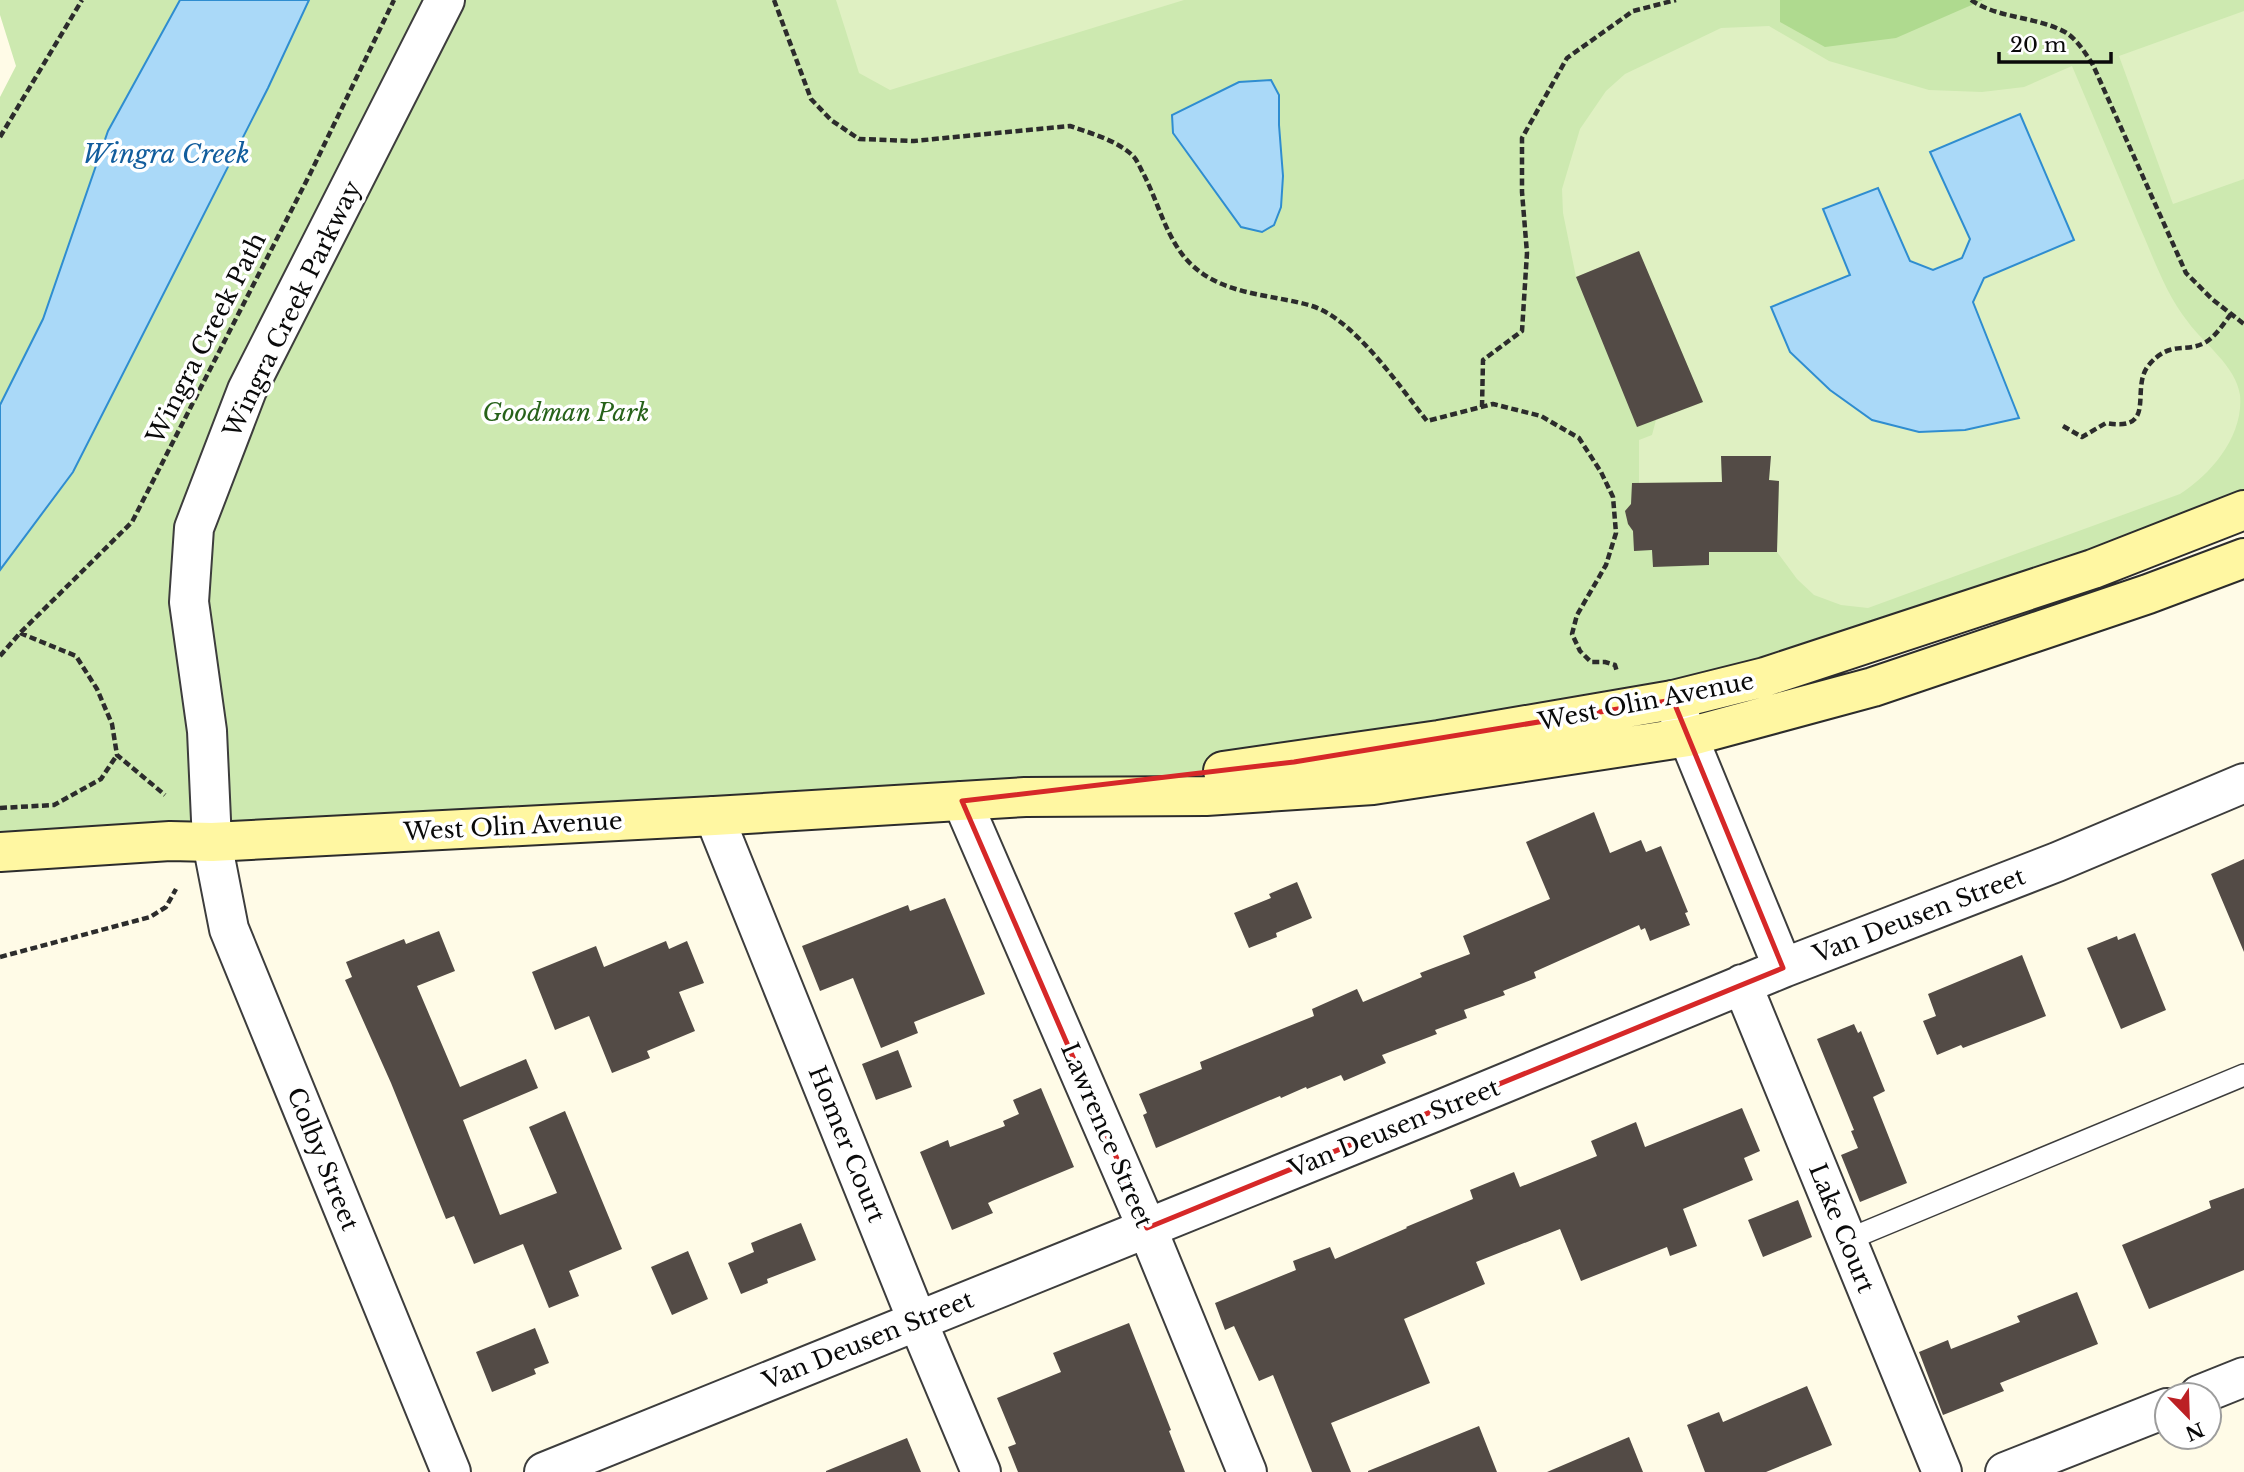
<svg xmlns="http://www.w3.org/2000/svg" width="2244" height="1472" viewBox="0 0 2244 1472" font-family="'Libre Baskerville',serif">
<rect width="100%" height="100%" fill="#fffbe7"/>
<path fill="#cde9b0" d="M 0,0 L 180,0 L 108,131 L 43,319 L 0,405 L 0,97 L 16,66 L 0,15 Z
M 309,0 L 2244,0 L 2244,510 L 1765,677 L 1294,762 L 1025,797 L 0,852 L 0,570 L 73,472 L 268,88 Z"/>
<path fill="#afda8f" d="M 1780,0 L 1983,0 L 1896,38 L 1825,47 L 1780,22 Z"/>
<path fill="#dff0c2" d="M 836,0 L 1184,0 L 890,90 L 859,73 Z
M 2244,11 L 2244,179 L 2173,204 L 2119,56 Z
M 1769,26 L 1829,61 L 1929,90 L 1982,92 L 2024,87 L 2072,66 C 2094,118 2116,170 2138,223 C 2153,256 2165,293 2188,322 C 2204,344 2236,366 2240,395 C 2244,435 2212,474 2180,494 L 1868,608 L 1841,605 L 1814,595 L 1797,579 L 1777,552 L 1779,481 L 1769,480 L 1770,456 L 1721,456 L 1722,482 L 1639,483 L 1639,440 L 1652,435 L 1656,420 L 1703,402 L 1639,252 L 1576,277 L 1563,213 L 1562,189 L 1580,129 L 1606,91 L 1625,74 L 1721,28 Z"/>
<path fill="#aad9f8" stroke="#2f8dd0" stroke-width="2" d="M 180,0 L 309,0 L 268,88 L 73,472 L 0,570 L 0,405 L 43,319 L 108,131 Z
M 1271,80 L 1279,95 L 1279,125 L 1283,176 L 1281,207 L 1274,225 L 1262,232 L 1241,227 L 1173,133 L 1172,115 L 1239,82 Z
M 2020,114 L 2074,240 L 1984,278 L 1973,302 L 2019,418 L 1965,430 L 1919,432 L 1872,420 L 1830,390 L 1790,352 L 1771,307 L 1850,275 L 1823,209 L 1878,188 L 1910,261 L 1933,270 L 1962,258 L 1970,239 L 1930,152 Z"/>
<path fill="#534b46" d="M 1639,251 L 1703,402 L 1637,427 L 1576,277 Z
M 1721,456 L 1771,456 L 1769,480 L 1779,481 L 1777,552 L 1709,552 L 1709,565 L 1653,567 L 1652,550 L 1634,551 L 1633,531 L 1628,524 L 1625,511 L 1631,504 L 1632,483 L 1722,482 Z
M 1594,812 L 1610,853 L 1641,840 L 1646,852 L 1661,846 L 1688,912 L 1685,913 L 1690,925 L 1650,941 L 1645,928 L 1641,930 L 1639,925 L 1534,972 L 1536,978 L 1503,991 L 1505,995 L 1464,1010 L 1467,1018 L 1435,1030 L 1437,1034 L 1382,1055 L 1386,1063 L 1344,1081 L 1341,1075 L 1307,1089 L 1306,1087 L 1281,1098 L 1280,1096 L 1156,1148 L 1143,1115 L 1147,1113 L 1139,1094 L 1202,1069 L 1200,1062 L 1314,1016 L 1312,1009 L 1357,989 L 1363,1002 L 1422,977 L 1420,973 L 1470,954 L 1463,936 L 1550,899 L 1526,842 Z
M 2244,859 L 2244,952 L 2211,874 Z
M 1297,882 L 1312,918 L 1276,933 L 1277,937 L 1249,948 L 1234,913 L 1271,898 L 1269,894 Z
M 945,898 L 985,994 L 914,1022 L 918,1033 L 881,1048 L 853,978 L 820,991 L 802,946 L 908,905 L 910,911 Z
M 439,931 L 455,971 L 417,986 L 460,1087 L 526,1059 L 538,1088 L 463,1120 L 500,1215 L 557,1193 L 529,1127 L 565,1111 L 622,1249 L 569,1271 L 579,1296 L 549,1308 L 523,1244 L 474,1264 L 454,1216 L 446,1219 L 391,1083 L 345,980 L 352,977 L 346,962 L 404,939 L 406,944 Z
M 2135,933 L 2166,1010 L 2121,1029 L 2087,948 L 2117,936 L 2118,940 Z
M 666,941 L 669,949 L 687,941 L 704,983 L 679,992 L 695,1031 L 647,1051 L 650,1058 L 612,1073 L 589,1016 L 555,1030 L 532,972 L 596,946 L 604,967 Z
M 2022,955 L 2046,1016 L 1963,1048 L 1961,1045 L 1937,1055 L 1923,1021 L 1936,1016 L 1928,994 Z
M 1854,1024 L 1858,1033 L 1861,1031 L 1885,1091 L 1873,1097 L 1907,1183 L 1860,1202 L 1841,1155 L 1858,1148 L 1851,1131 L 1854,1130 L 1817,1039 Z
M 898,1050 L 912,1087 L 876,1100 L 862,1064 Z
M 1041,1088 L 1074,1167 L 992,1201 L 988,1203 L 993,1213 L 952,1230 L 920,1152 L 948,1140 L 950,1147 L 1005,1126 L 1003,1121 L 1019,1114 L 1013,1100 Z
M 1742,1108 L 1760,1151 L 1744,1158 L 1753,1180 L 1683,1209 L 1697,1246 L 1670,1256 L 1667,1247 L 1581,1281 L 1560,1229 L 1476,1262 L 1485,1284 L 1404,1319 L 1430,1383 L 1331,1423 L 1351,1472 L 1312,1472 L 1273,1375 L 1259,1381 L 1234,1326 L 1225,1330 L 1215,1303 L 1296,1270 L 1293,1261 L 1330,1247 L 1335,1259 L 1407,1228 L 1406,1227 L 1473,1199 L 1470,1190 L 1514,1172 L 1520,1187 L 1597,1156 L 1591,1141 L 1636,1122 L 1645,1147 Z
M 2244,1188 L 2244,1270 L 2149,1309 L 2122,1245 L 2211,1208 L 2209,1201 Z
M 1798,1200 L 1812,1237 L 1763,1257 L 1748,1220 Z
M 801,1223 L 816,1260 L 767,1279 L 768,1283 L 741,1294 L 728,1263 L 754,1252 L 751,1243 Z
M 688,1251 L 708,1299 L 672,1315 L 651,1267 Z
M 2077,1292 L 2098,1344 L 2000,1383 L 2004,1391 L 1943,1415 L 1919,1352 L 1948,1340 L 1951,1349 L 2020,1322 L 2017,1316 Z
M 1129,1323 L 1171,1430 L 1169,1431 L 1185,1472 L 1018,1472 L 1008,1447 L 1016,1444 L 997,1398 L 1061,1372 L 1053,1353 Z
M 535,1328 L 549,1363 L 534,1369 L 536,1374 L 492,1392 L 476,1352 Z
M 1807,1386 L 1832,1445 L 1766,1472 L 1705,1472 L 1687,1425 L 1719,1412 L 1723,1422 Z
M 1479,1426 L 1497,1472 L 1368,1472 L 1368,1471 Z
M 1629,1437 L 1643,1472 L 1547,1472 Z
M 907,1438 L 921,1472 L 826,1472 L 826,1471 Z"/>
<g fill="none" stroke-linecap="round" stroke-linejoin="round">
<defs>
<path id="lane" d="M 1847,1240 L 2244,1075"/>
<path id="street" d="M 445,0 L 247,390 L 194,528 L 189,602 L 207,731 L 212,842 L 229,929 L 451,1472
M 1673,700 L 1783,968
M 962,801 L 1147,1228 L 1247,1472
M 714,816 L 917,1320 L 981,1472
M 1742,984 L 1942,1472
M 2199,1395 L 2244,1377
M 544,1472 L 1437,1111 L 1783,968 L 2057,862 L 2244,783
M 2005,1472 L 2167,1408"/>
<path id="secondary" d="M 1223,771 L 1439,740 L 1673,700 L 1765,677 L 2093,569 L 2244,510
M 0,852 L 170,841 L 212,842 L 714,816 L 1025,797 L 1206,796 L 1373,785 L 1688,737 L 1873,687 L 2148,594 L 2244,558"/>
</defs>
<use href="#lane" stroke="#3d3d3d" stroke-width="24"/>
<use href="#street" stroke="#3d3d3d" stroke-width="42"/>
<use href="#secondary" stroke="#2c2c2c" stroke-width="42"/>
<path stroke="#2c2c2c" stroke-width="4.5" stroke-dasharray="7 3.5" stroke-linecap="butt" d="M 774,0 L 811,99 L 831,120 L 859,139 L 914,141 L 1070,126 C 1090,133 1116,140 1132,155 C 1137,159 1140,168 1143,173 C 1159,203 1167,243 1193,266 C 1226,296 1272,294 1312,306 C 1355,320 1399,386 1427,421 L 1493,404 L 1541,416 L 1579,438 L 1601,472 L 1613,497 L 1616,533 L 1606,565 L 1577,615 L 1572,634 L 1580,651 L 1591,662 L 1605,662 L 1615,665 L 1617,672
M 1971,0 C 1999,19 2035,16 2065,32 C 2077,39 2086,54 2093,65 L 2186,273 L 2212,299 L 2244,324
M 0,137 L 82,0
M 1482,407 L 1483,360 L 1522,331 L 1527,253 L 1522,192 L 1522,138 L 1567,58 L 1633,11 L 1676,0
M 2063,426 L 2082,437 L 2106,423 C 2158,432 2130,390 2148,366 C 2170,339 2186,354 2206,342 C 2216,336 2224,323 2231,314
M 20,633 L 76,656 L 97,689 L 112,724 L 117,755 L 165,795
M 0,656 L 20,633 L 132,522 L 311,172 L 394,0
M 0,808 L 54,805 L 101,779 L 117,755
M 0,957 L 150,917 L 166,907 L 176,889"/>
<use href="#lane" stroke="#fff" stroke-width="21"/>
<use href="#street" stroke="#fff" stroke-width="38"/>
<use href="#secondary" stroke="#fff7a2" stroke-width="38"/>
</g>
<path fill="none" stroke="#d62828" stroke-width="5" stroke-linejoin="round" d="M 1673,700 L 1783,968 L 1147,1228 L 962,801 L 1294,762 Z"/>
<g text-anchor="middle" dominant-baseline="central" stroke-width="7" stroke-linejoin="round" paint-order="stroke">
<g font-size="24" fill="#0a0a0a" stroke="#fff">
<text transform="translate(292 309) rotate(-64)">Wingra Creek Parkway</text>
<text transform="translate(206 338) rotate(-63)">Wingra Creek Path</text>
<text transform="translate(1646 701) rotate(-11)">West Olin Avenue</text>
<text transform="translate(513 826) rotate(-3)">West Olin Avenue</text>
<text transform="translate(1919 915) rotate(-21)">Van Deusen Street</text>
<text transform="translate(1394 1128) rotate(-22)">Van Deusen Street</text>
<text transform="translate(1107 1135) rotate(67)">Lawrence Street</text>
<text transform="translate(847 1144) rotate(68)">Homer Court</text>
<text transform="translate(323 1159) rotate(68)">Colby Street</text>
<text transform="translate(1842 1228) rotate(68)">Lake Court</text>
<text transform="translate(868 1340) rotate(-22)">Van Deusen Street</text>
</g>
<g font-size="24" font-style="italic" fill="#27621a" stroke="#fff">
<text x="566" y="412">Goodman Park</text>
</g>
<g font-size="26" font-style="italic" fill="#125d9d" stroke="#fff">
<text x="166" y="154">Wingra Creek</text>
</g>
</g>
<g transform="translate(2188 1416) rotate(157)"><circle r="33" fill="#ffffff" stroke="#9d9d9d" stroke-width="2"/>
<path d="M0-5L12 26L0 18L-12 26Z" fill="#bc2024"/>
<text y="-10" font-size="19" font-weight="bold" text-anchor="middle" fill="#0a0a0a">N</text>
</g>
<path d="M1999 52v10h112v-10" fill="none" stroke="#0a0a0a" stroke-width="3.5"/>
<text x="2010" y="52" font-size="21" fill="#0a0a0a" stroke="#ffffff" stroke-width="5" paint-order="stroke">20 m</text>
</svg>
